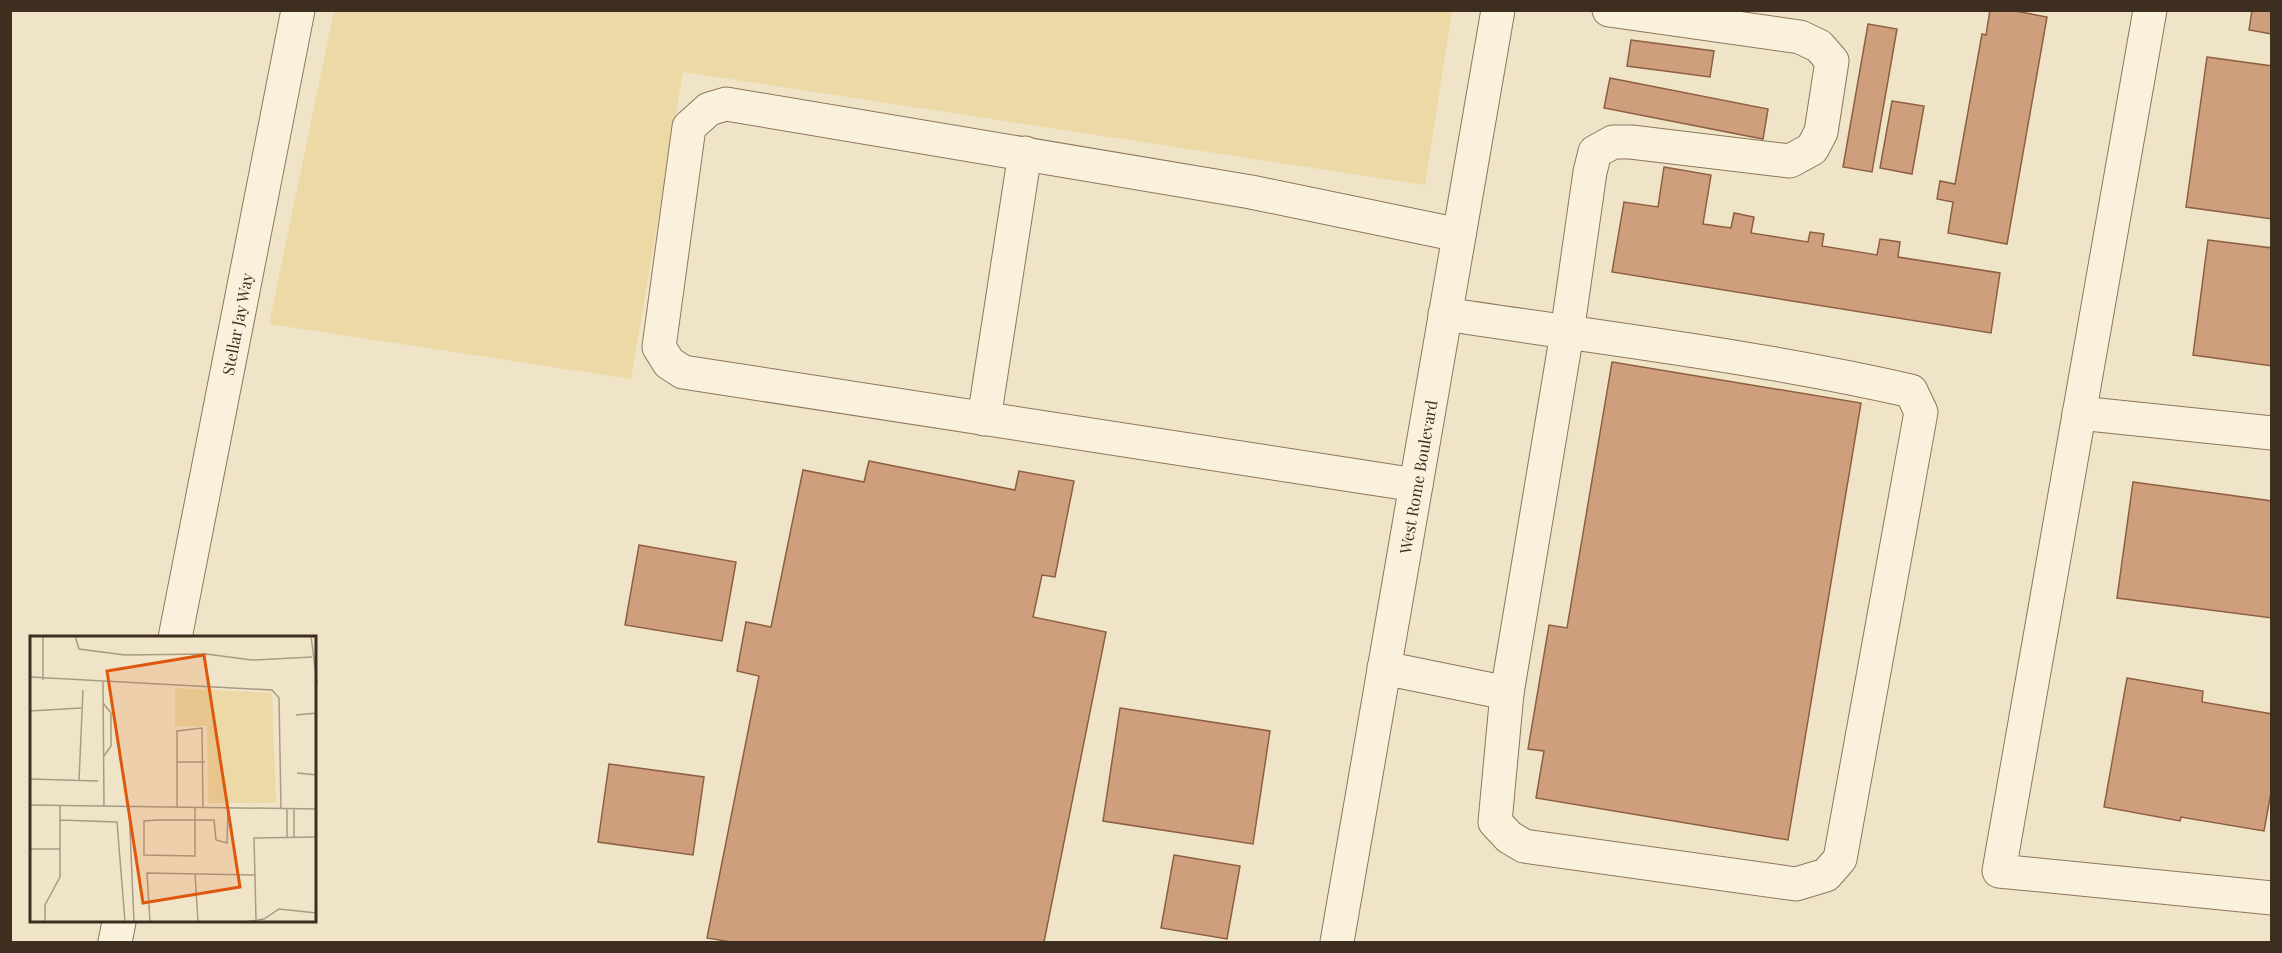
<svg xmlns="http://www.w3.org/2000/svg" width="2282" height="953" viewBox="0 0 2282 953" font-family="'Playfair Display',serif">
<rect width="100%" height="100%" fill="#f0e4c8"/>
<path fill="#ecd9a5" d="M 334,11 L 1452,11 L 1425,185 L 683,72 L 631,379 L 269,324 Z"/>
<path fill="#cf9f7d" stroke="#8d5f41" stroke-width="1.5" d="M 1990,10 L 2010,10 L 2047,17 L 2007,244 L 1948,233 L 1953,202 L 1937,199 L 1940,181 L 1955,184 L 1982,34 L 1986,35 Z
M 2252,10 L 2272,10 L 2272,34 L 2249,30 Z
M 1868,24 L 1897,29 L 1872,172 L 1843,167 Z
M 1631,40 L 1714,51 L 1710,77 L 1627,66 Z
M 2207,57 L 2272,66 L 2272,219 L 2186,207 Z
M 1610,78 L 1768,109 L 1763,139 L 1604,108 Z
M 1892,101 L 1924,106 L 1912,174 L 1880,168 Z
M 1664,167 L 1711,175 L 1703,224 L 1731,228 L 1734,213 L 1754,217 L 1751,233 L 1808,242 L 1810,232 L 1824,234 L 1822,246 L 1877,255 L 1880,239 L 1900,242 L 1898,257 L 2000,273 L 1991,333 L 1612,272 L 1624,202 L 1658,207 Z
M 2208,240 L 2272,248 L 2272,366 L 2193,355 Z
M 1612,362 L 1861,403 L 1788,840 L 1536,798 L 1544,751 L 1528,749 L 1549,625 L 1567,628 Z
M 869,461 L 1015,490 L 1019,471 L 1074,481 L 1055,577 L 1042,575 L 1033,617 L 1106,632 L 1044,942 L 731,942 L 707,938 L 759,676 L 737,671 L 746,622 L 771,627 L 803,470 L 864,482 Z
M 2133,482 L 2272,501 L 2272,618 L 2117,598 Z
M 639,545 L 736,562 L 722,641 L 625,625 Z
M 2127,678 L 2203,691 L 2202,702 L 2272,714 L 2272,787 L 2264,831 L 2181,817 L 2180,821 L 2104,807 Z
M 1120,708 L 1270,731 L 1253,844 L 1103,821 Z
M 609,764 L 704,777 L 693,855 L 598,842 Z
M 1174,855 L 1240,866 L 1227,939 L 1161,928 Z"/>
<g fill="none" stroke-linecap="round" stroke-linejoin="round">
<defs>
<g id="minor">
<path d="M 2150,10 L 1999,871 L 2272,898"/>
<path d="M 1445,314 C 1601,338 1758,356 1911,391 L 1921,412 L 1840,859 L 1826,875 L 1796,884 L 1524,846 L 1509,837 L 1495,822 L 1507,693 L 1567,333 L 1590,172 L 1595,152 L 1613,142 L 1631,142 L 1790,161 L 1812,149 L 1821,132 L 1832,61 L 1819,46 L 1800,37 L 1609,10"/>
<path d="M 2079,413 L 2272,433"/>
<path d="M 984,419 L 1025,153"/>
<path d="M 1416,485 L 683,372 L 669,363 L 659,347 L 689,127 L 709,109 L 726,104 L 1251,192 L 1459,235"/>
<path id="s1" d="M 175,638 L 298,10"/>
<path d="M 1384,668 L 1507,693"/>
<path d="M 115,942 L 119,922"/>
<path id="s2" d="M 1337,942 L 1498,10"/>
</g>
</defs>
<use href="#minor" stroke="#8d765c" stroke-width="35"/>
<use href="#minor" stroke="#faf1dc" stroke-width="33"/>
</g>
<g text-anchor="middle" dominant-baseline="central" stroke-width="4.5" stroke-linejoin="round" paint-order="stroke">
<g font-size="16" fill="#3d2e20" stroke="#f7eed8">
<text stroke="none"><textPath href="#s1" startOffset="320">Stellar Jay Way</textPath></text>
<text stroke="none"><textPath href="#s2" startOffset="472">West Rome Boulevard</textPath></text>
</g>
</g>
<g transform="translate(30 636)">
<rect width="286" height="286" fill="#f0e4c8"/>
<path d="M 145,52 L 242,57 L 246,167 L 178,167 L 177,90 L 145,90 Z" fill="#ecd9a5"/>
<path fill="none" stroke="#a89b85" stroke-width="1.5" d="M 13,0 L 13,44M 45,0 L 49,13 L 95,19 L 176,18 L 222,24 L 282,21M 281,0 L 287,47M 0,41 L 242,54 L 249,62 L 251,173M 73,46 L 74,170M 73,67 L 81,77 L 81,110 L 74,120M 0,75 L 51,72M 266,79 L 287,77M 147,126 L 175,126M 267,137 L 287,139M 0,143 L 68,145M 49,145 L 53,54M 0,169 L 287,173M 99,171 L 104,286M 147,171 L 147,95 L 172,92 L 173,172M 165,171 L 165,220 L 114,219 L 114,185 L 127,184 L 184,184 L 186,204 L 197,207 L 198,172M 30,184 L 87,186 L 95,286M 257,201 L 257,173M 264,201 L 264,173M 0,213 L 30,213M 165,238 L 168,286M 226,283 L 224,202 L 287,201M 15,286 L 15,269 L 30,241 L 30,170M 120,286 L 117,237 L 225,239M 214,286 L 234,283 L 249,273 L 287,277"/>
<path fill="#df570d" fill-opacity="0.15" stroke="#df570d" stroke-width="3" d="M 174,19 L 210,251 L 113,267 L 77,35 Z"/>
<rect width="286" height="286" fill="none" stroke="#3d2e20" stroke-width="3"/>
</g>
<rect width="2282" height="953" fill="none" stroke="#3d2e20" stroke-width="24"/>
</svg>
